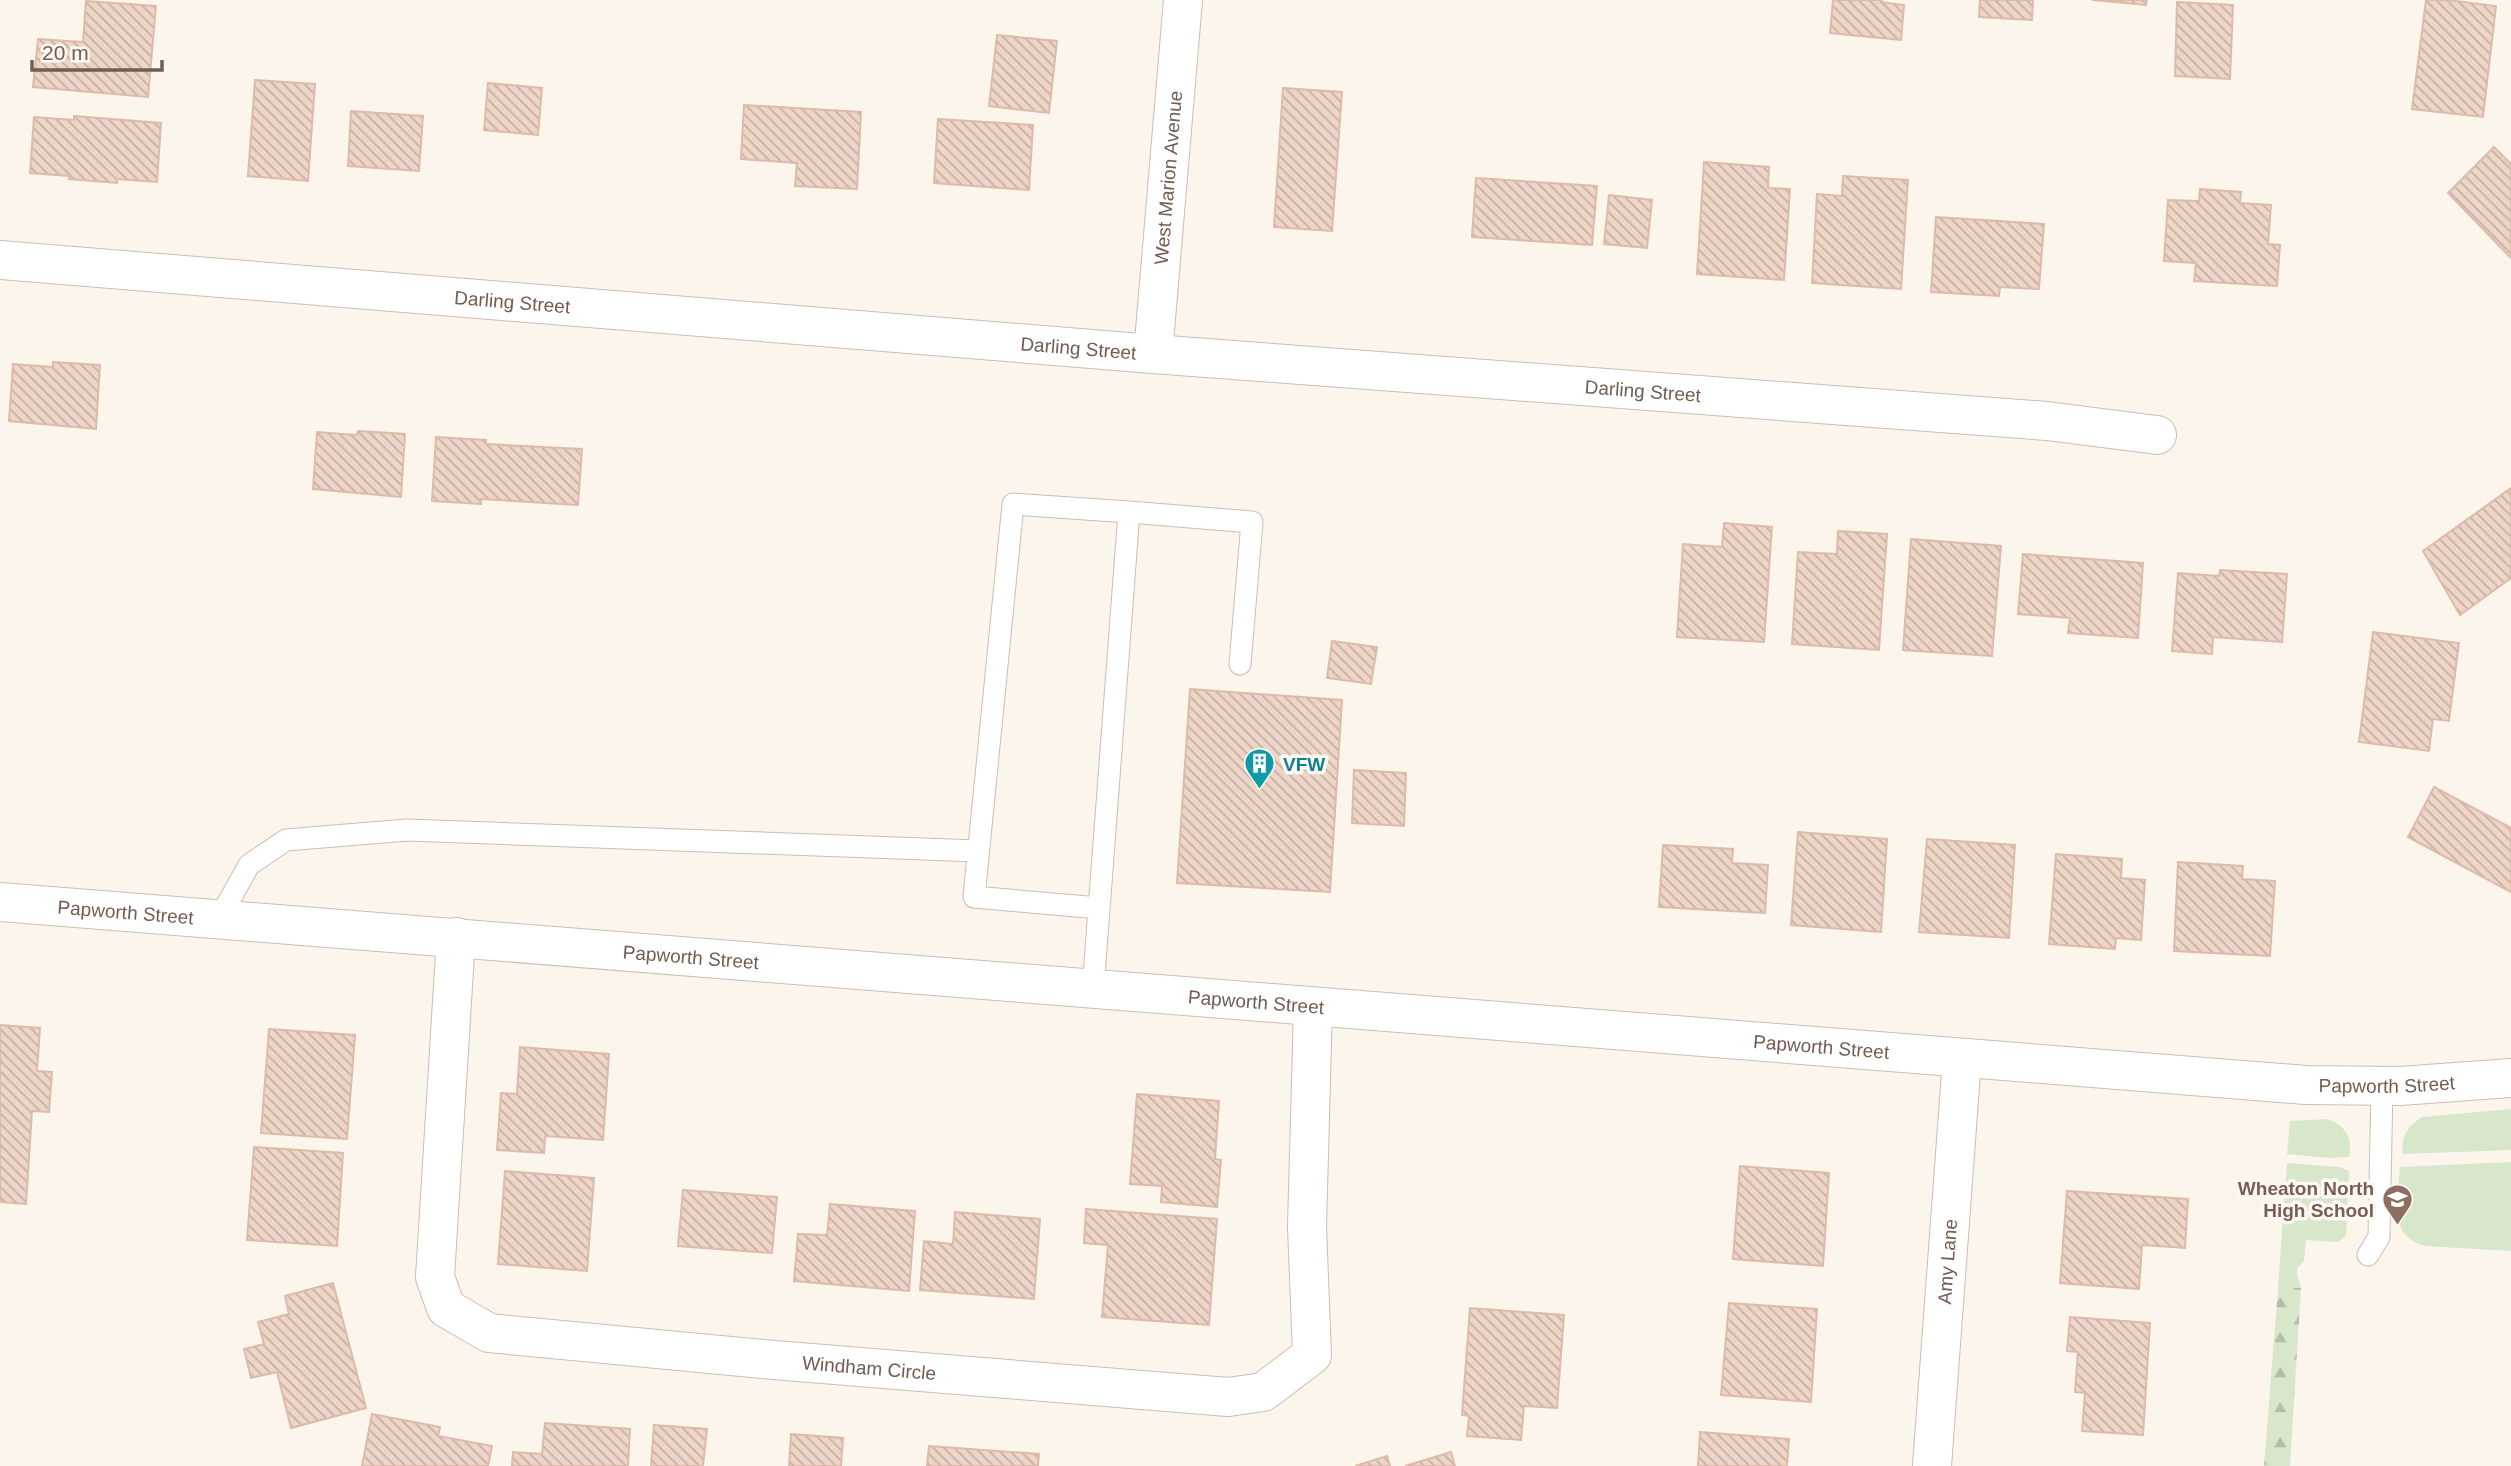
<svg xmlns="http://www.w3.org/2000/svg" width="2511" height="1466" viewBox="0 0 2511 1466" font-family="Helvetica,sans-serif">
<defs>
<pattern id="forest-firs" width="22" height="20" patternUnits="userSpaceOnUse" patternTransform="scale(1.75)"><rect width="22" height="20" fill="#d8e7cb"/><path d="M5 1l3.5 6h-7zM16 11l3.5 6h-7z" fill="#b4bea7"/></pattern>
<pattern id="building-back-hatch" width="6" height="6" patternUnits="userSpaceOnUse" patternTransform="scale(1.75)"><rect width="6" height="6" fill="#edd5c7"/><path d="M-1 5l2 2M0 0l6 6M5-1l2 2" fill="none" stroke="#c5b0a4"/></pattern>
</defs>
<rect width="100%" height="100%" fill="#fbf5ec"/>
<path fill="#d8e7cb" d="M 2511,1109 L 2511,1150 L 2403,1154 C 2400,1138 2407,1126 2422,1117 Z
M 2328,1119 C 2346,1126 2353,1138 2349,1157 L 2329,1158 L 2287,1154 L 2290,1121 Z
M 2511,1162 L 2511,1251 L 2425,1246 C 2387,1235 2398,1199 2400,1167 Z
M 2287,1163 L 2339,1167 L 2349,1171 L 2346,1236 L 2338,1242 L 2306,1240 L 2304,1261 L 2297,1268 L 2297,1274 L 2301,1288 L 2278,1288 Z"/>
<path fill="url(#forest-firs)" d="M 2278,1288 L 2301,1288 L 2290,1466 L 2264,1466 Z"/>
<path fill="url(#building-back-hatch)" stroke="#debba9" stroke-width="2" d="M 1833,0 L 1882,0 L 1881,2 L 1904,5 L 1901,40 L 1830,33 Z
M 1980,0 L 2033,0 L 2032,20 L 1979,17 Z
M 2092,0 L 2147,0 L 2146,5 Z
M 2426,0 L 2448,0 L 2496,6 L 2483,117 L 2412,109 Z
M 86,1 L 156,6 L 148,97 L 33,87 L 38,39 L 83,42 Z
M 2177,2 L 2233,5 L 2230,79 L 2175,76 Z
M 997,35 L 1057,41 L 1049,113 L 989,106 Z
M 255,80 L 315,84 L 308,181 L 248,176 Z
M 488,83 L 542,88 L 538,135 L 484,130 Z
M 1283,88 L 1342,92 L 1332,231 L 1274,227 Z
M 744,105 L 861,112 L 857,189 L 795,186 L 797,163 L 741,159 Z
M 351,111 L 423,116 L 419,171 L 348,166 Z
M 74,116 L 161,123 L 157,182 L 117,179 L 117,183 L 69,179 L 70,176 L 30,173 L 34,117 L 74,120 Z
M 938,119 L 1033,125 L 1029,190 L 934,183 Z
M 2494,147 L 2511,164 L 2511,258 L 2448,193 Z
M 1704,162 L 1769,167 L 1768,188 L 1790,189 L 1784,280 L 1697,274 Z
M 1843,176 L 1908,180 L 1901,289 L 1812,283 L 1817,194 L 1842,196 Z
M 1476,178 L 1597,186 L 1592,245 L 1472,237 Z
M 2200,189 L 2241,192 L 2240,203 L 2271,205 L 2268,244 L 2280,245 L 2277,286 L 2194,281 L 2196,263 L 2164,261 L 2168,200 L 2199,201 Z
M 1609,195 L 1652,200 L 1647,248 L 1604,244 Z
M 1936,217 L 2044,224 L 2039,289 L 2000,287 L 1999,296 L 1931,292 Z
M 53,362 L 100,365 L 96,429 L 9,421 L 13,364 L 53,367 Z
M 358,431 L 405,434 L 401,497 L 313,489 L 317,432 L 357,435 Z
M 436,437 L 486,440 L 486,444 L 582,449 L 578,505 L 481,499 L 481,504 L 432,501 Z
M 2511,488 L 2511,578 L 2460,615 L 2423,551 Z
M 1724,523 L 1772,527 L 1764,642 L 1677,637 L 1683,544 L 1722,547 Z
M 1838,531 L 1887,534 L 1879,650 L 1792,644 L 1798,552 L 1837,554 Z
M 1911,539 L 2001,546 L 1992,656 L 1903,650 Z
M 2023,554 L 2143,563 L 2138,638 L 2068,633 L 2070,618 L 2018,614 Z
M 2220,570 L 2287,574 L 2282,642 L 2213,637 L 2212,654 L 2172,651 L 2178,573 L 2219,576 Z
M 2373,632 L 2459,643 L 2449,721 L 2433,719 L 2429,751 L 2359,742 Z
M 1332,641 L 1377,647 L 1371,684 L 1327,678 Z
M 1190,689 L 1342,700 L 1330,892 L 1177,883 Z
M 1354,770 L 1406,773 L 1404,826 L 1352,823 Z
M 2434,787 L 2511,828 L 2511,892 L 2408,837 Z
M 1798,832 L 1887,839 L 1881,932 L 1791,925 Z
M 1927,839 L 2015,845 L 2009,938 L 1919,932 Z
M 1663,845 L 1733,849 L 1732,863 L 1768,865 L 1765,913 L 1659,907 Z
M 2056,854 L 2122,859 L 2121,878 L 2145,880 L 2141,940 L 2116,938 L 2115,949 L 2049,944 Z
M 2178,862 L 2243,866 L 2242,879 L 2275,881 L 2270,956 L 2174,951 Z
M 0,1025 L 40,1028 L 37,1071 L 52,1072 L 49,1112 L 32,1111 L 26,1204 L 0,1202 Z
M 269,1029 L 355,1035 L 347,1139 L 261,1133 Z
M 520,1047 L 609,1054 L 603,1140 L 545,1136 L 544,1153 L 497,1150 L 501,1093 L 517,1094 Z
M 1137,1094 L 1219,1101 L 1215,1159 L 1221,1160 L 1217,1207 L 1161,1202 L 1162,1186 L 1130,1184 Z
M 254,1147 L 343,1153 L 337,1246 L 247,1240 Z
M 1740,1166 L 1829,1173 L 1823,1266 L 1733,1259 Z
M 505,1171 L 594,1178 L 587,1271 L 498,1264 Z
M 683,1190 L 777,1197 L 772,1253 L 678,1246 Z
M 2067,1191 L 2188,1199 L 2185,1248 L 2142,1245 L 2139,1289 L 2060,1283 Z
M 830,1204 L 915,1211 L 909,1291 L 794,1281 L 798,1234 L 827,1235 Z
M 1086,1209 L 1217,1219 L 1209,1325 L 1102,1317 L 1108,1245 L 1084,1243 Z
M 955,1212 L 1040,1219 L 1034,1299 L 920,1290 L 924,1241 L 953,1244 Z
M 333,1283 L 366,1408 L 291,1428 L 277,1372 L 251,1378 L 244,1349 L 264,1344 L 258,1322 L 289,1314 L 285,1296 Z
M 1729,1303 L 1817,1309 L 1811,1402 L 1721,1395 Z
M 1470,1308 L 1564,1315 L 1557,1408 L 1524,1406 L 1521,1440 L 1467,1436 L 1469,1416 L 1462,1415 Z
M 2070,1317 L 2150,1323 L 2143,1435 L 2082,1431 L 2085,1393 L 2075,1392 L 2078,1352 L 2067,1351 Z
M 372,1414 L 440,1427 L 438,1436 L 492,1446 L 488,1466 L 362,1466 Z
M 545,1423 L 630,1429 L 628,1466 L 512,1466 L 513,1452 L 542,1454 Z
M 654,1425 L 707,1429 L 703,1466 L 651,1466 Z
M 1700,1432 L 1789,1439 L 1787,1466 L 1698,1466 Z
M 791,1434 L 843,1438 L 841,1466 L 789,1466 Z
M 929,1446 L 1039,1454 L 1038,1466 L 927,1466 Z
M 1451,1452 L 1455,1466 L 1405,1466 Z
M 1387,1456 L 1390,1466 L 1355,1466 Z"/>
<g fill="none" stroke-linecap="round" stroke-linejoin="round">
<defs>
<path id="service" d="M 1099,908 L 974,897 L 1013,504 L 1129,512
M 219,919 L 249,865 L 286,840 L 407,830 L 978,851
M 1093,989 L 1129,512 L 1252,522 L 1240,664
M 2368,1255 L 2379,1237 L 2382,1086"/>
<g id="minor">
<path id="s1" d="M 0,260 L 1153,354 L 2047,421 L 2157,435"/>
<path id="s2" d="M 1153,354 L 1183,0"/>
<path id="s3" d="M 0,902 L 2306,1085 L 2400,1086 L 2511,1078"/>
<path id="s4" d="M 456,937 L 435,1277 L 446,1308 L 489,1333 L 774,1360 L 1228,1397 L 1263,1392 L 1312,1355 L 1307,1227 L 1313,1007"/>
<path id="s5" d="M 1932,1466 L 1962,1059"/>
</g>
</defs>
<use href="#service" stroke="#ccbdb3" stroke-width="23"/>
<use href="#minor" stroke="#ccbdb3" stroke-width="40"/>
<use href="#service" stroke="#fff" stroke-width="21"/>
<use href="#minor" stroke="#fff" stroke-width="38"/>
</g>
<defs>
<symbol id="building-pin" viewBox="-11 -11 22 30"><path d="M0 17L-7.5 6A9.5 9.5 0 1 1 7.5 6Z" fill="#0f9aa8" stroke="#fdf9f2"/><path d="M-4-6H4V6H1V3H-1V6H-4ZM-2.5-4.3h1.7v1.8h-1.7ZM.8-4.3h1.7v1.8H.8ZM-2.5-1h1.7V.8h-1.7ZM.8-1h1.7V.8H.8Z" fill="#fff"/></symbol>
<symbol id="school-pin" viewBox="-11 -11 22 30"><path d="M0 17L-7.5 6A9.5 9.5 0 1 1 7.5 6Z" fill="#8d6e63" stroke="#fdf9f2"/><path d="M0-5L7-2L0 1L-7-2ZM-4 1L0 2.5L4 1V4Q0 6-4 4Z" fill="#fff"/></symbol>
</defs>
<g fill-rule="evenodd">
<use href="#building-pin" x="1242" y="746" width="35" height="47"/>
<use href="#school-pin" x="2380" y="1182" width="35" height="47"/>
</g>
<g text-anchor="middle" dominant-baseline="central" stroke-width="7" stroke-linejoin="round" paint-order="stroke">
<g font-size="19" fill="#745c51" stroke="#fdf9f2">
<text stroke="none"><textPath href="#s2" startOffset="177">West Marion Avenue</textPath></text>
<text stroke="none"><textPath href="#s1" startOffset="514">Darling Street</textPath></text>
<text stroke="none"><textPath href="#s1" startOffset="1082">Darling Street</textPath></text>
<text stroke="none"><textPath href="#s1" startOffset="1648">Darling Street</textPath></text>
<text stroke="none"><textPath href="#s3" startOffset="126">Papworth Street</textPath></text>
<text stroke="none"><textPath href="#s3" startOffset="693">Papworth Street</textPath></text>
<text stroke="none"><textPath href="#s3" startOffset="1260">Papworth Street</textPath></text>
<text stroke="none"><textPath href="#s3" startOffset="1827">Papworth Street</textPath></text>
<text stroke="none"><textPath href="#s3" startOffset="2394">Papworth Street</textPath></text>
<text stroke="none"><textPath href="#s5" startOffset="205">Amy Lane</textPath></text>
<text stroke="none"><textPath href="#s4" startOffset="805">Windham Circle</textPath></text>
</g>
<g font-size="19" font-weight="bold" fill="#0d838f" stroke="#fdf9f2" text-anchor="start">
<text x="1283" y="764">VFW</text>
</g>
<g font-size="19" font-weight="bold" fill="#785e54" stroke="#fdf9f2" text-anchor="end">
<text x="2374" y="1188">Wheaton North<tspan x="2374" dy="22">High School</tspan></text>
</g>
</g>
<path d="M32 60v10h130v-10" fill="none" stroke="#745c51" stroke-width="3.5"/>
<text x="42" y="60" font-size="21" fill="#745c51" stroke="#fdf9f2" stroke-width="5" paint-order="stroke">20 m</text>
</svg>
